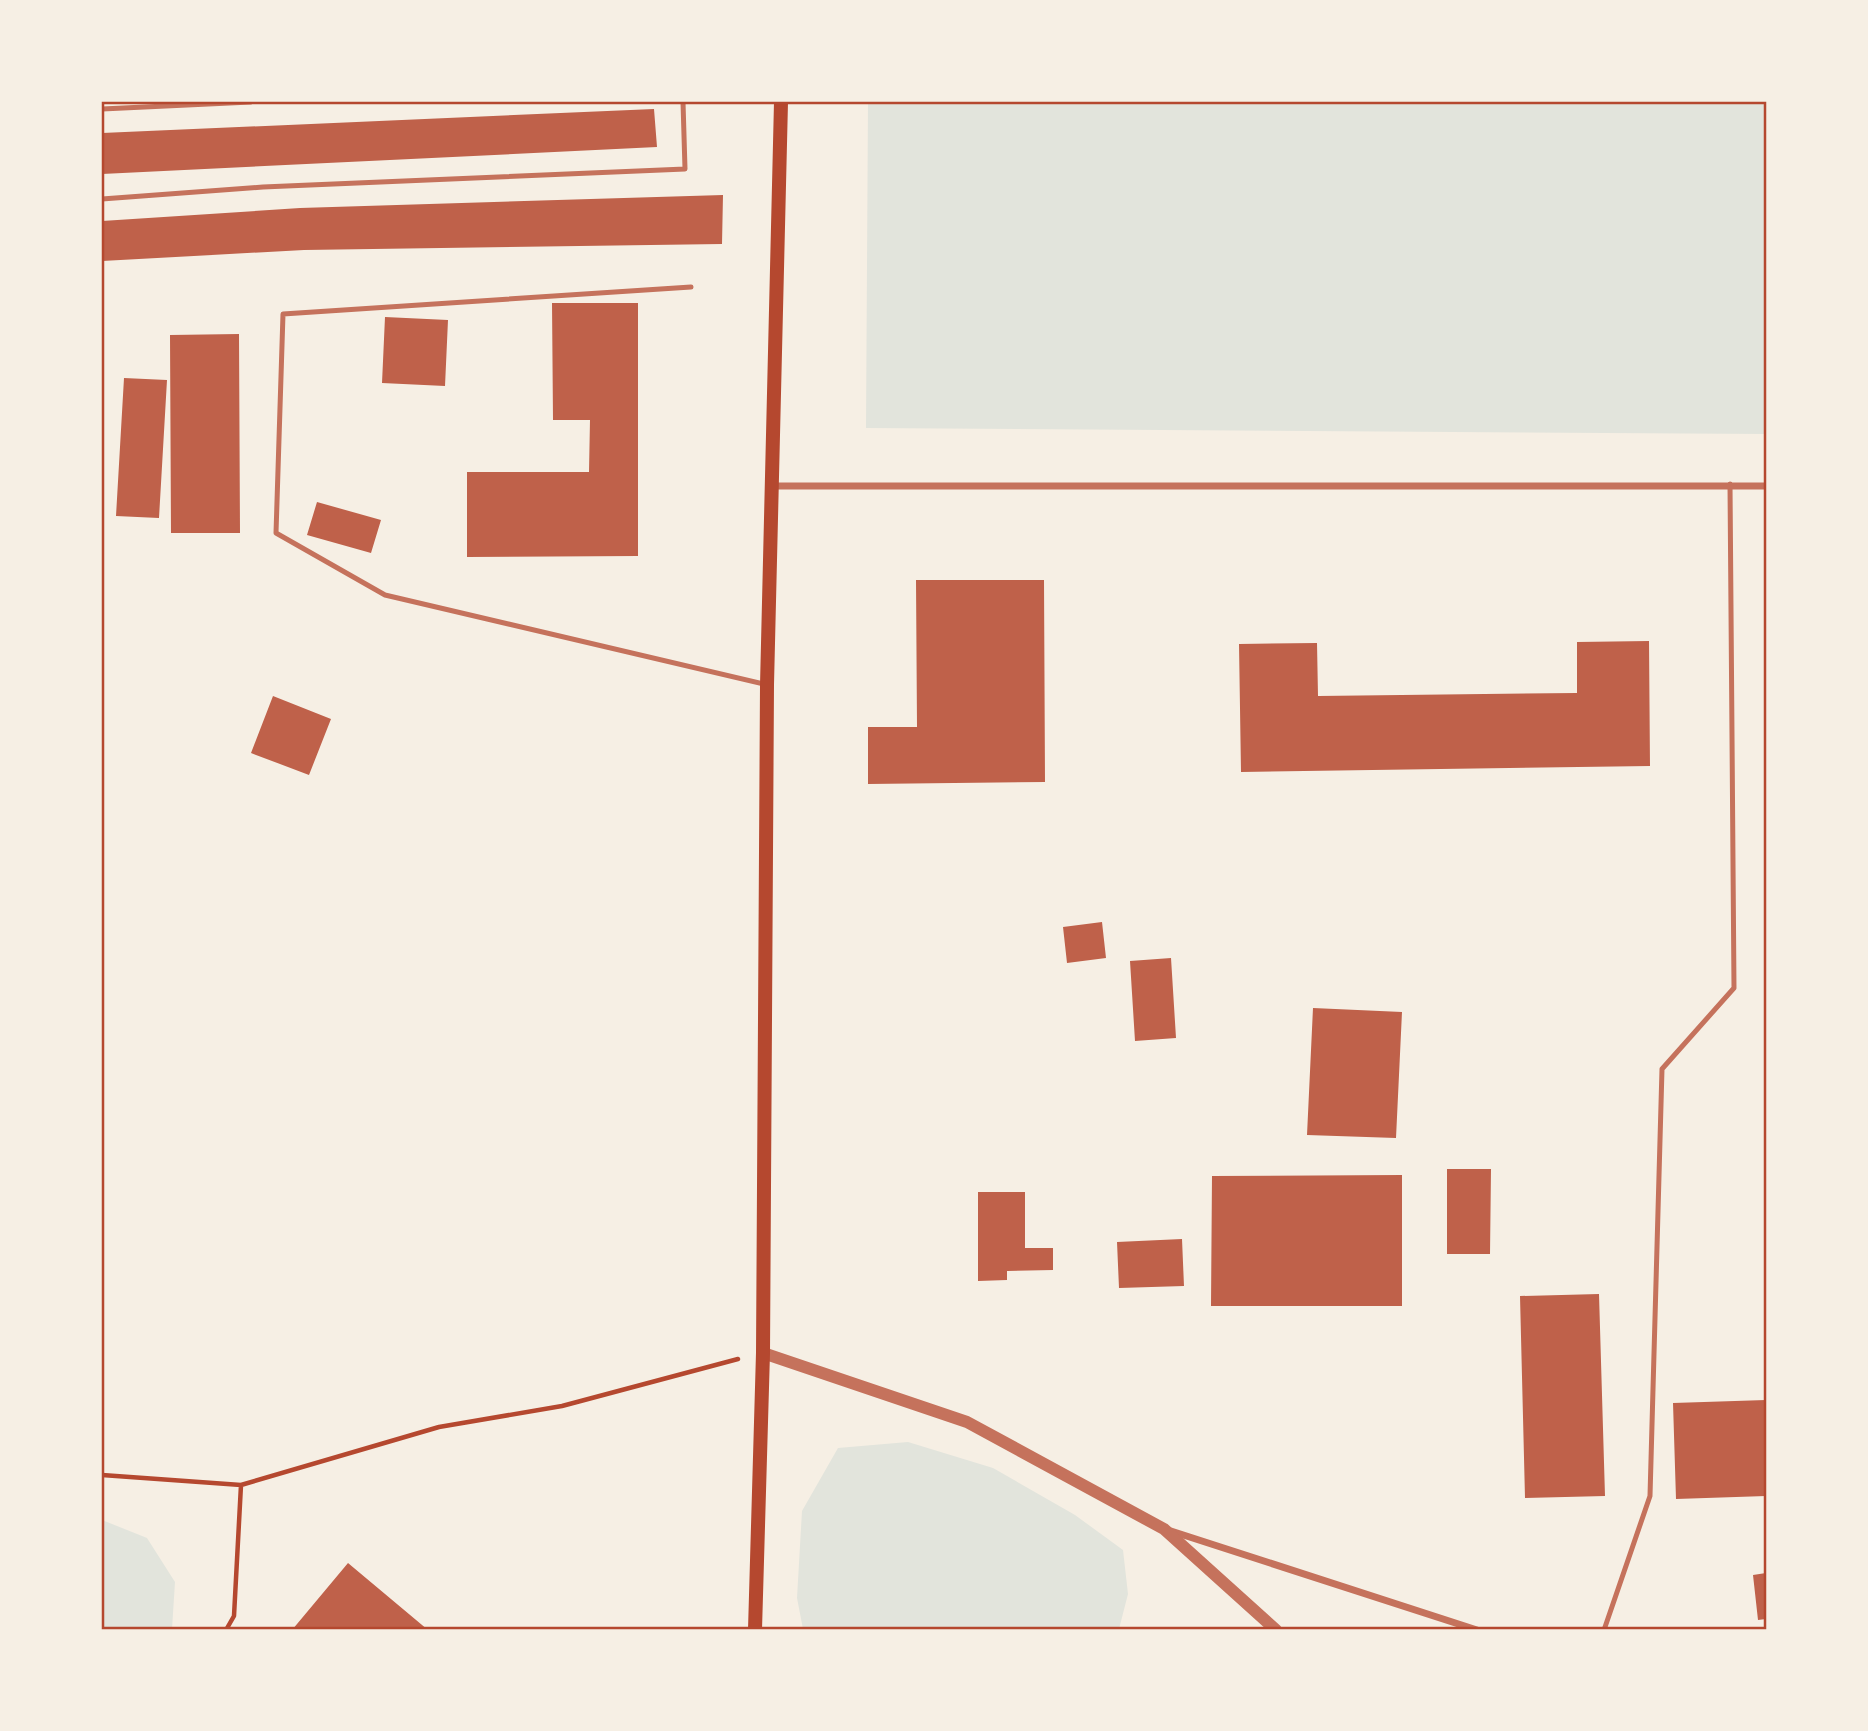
<svg xmlns="http://www.w3.org/2000/svg" width="1868" height="1731" viewBox="0 0 1868 1731" font-family="Overpass,sans-serif">
<rect width="100%" height="100%" fill="#f6efe4"/>
<path fill="#e2e4dc" d="M 868,102 L 1766,102 L 1766,434 L 866,428 Z
M 908,1442 L 993,1468 L 1075,1515 L 1123,1550 L 1128,1594 L 1119,1629 L 803,1629 L 797,1598 L 802,1511 L 838,1448 Z
M 102,1520 L 147,1538 L 175,1582 L 172,1629 L 102,1629 Z"/>
<path fill="#bf614a" d="M 654,109 L 657,147 L 102,174 L 102,133 Z
M 723,195 L 722,244 L 304,250 L 102,261 L 102,221 L 300,208 Z
M 552,303 L 638,303 L 638,556 L 467,557 L 467,472 L 589,472 L 590,420 L 553,420 Z
M 385,317 L 448,320 L 445,386 L 382,383 Z
M 239,334 L 240,533 L 171,533 L 170,335 Z
M 124,378 L 167,380 L 159,518 L 116,516 Z
M 317,502 L 381,520 L 371,553 L 307,535 Z
M 916,580 L 1044,580 L 1045,782 L 868,784 L 868,727 L 917,727 Z
M 1649,641 L 1650,766 L 1241,772 L 1239,644 L 1317,643 L 1318,696 L 1577,693 L 1577,642 Z
M 273,696 L 331,719 L 309,775 L 251,753 Z
M 1102,922 L 1106,958 L 1067,963 L 1063,927 Z
M 1171,958 L 1176,1038 L 1135,1041 L 1130,961 Z
M 1313,1008 L 1402,1012 L 1396,1138 L 1307,1135 Z
M 1447,1169 L 1491,1169 L 1490,1254 L 1447,1254 Z
M 1402,1175 L 1402,1306 L 1211,1306 L 1212,1176 Z
M 978,1192 L 1025,1192 L 1025,1248 L 1053,1248 L 1053,1270 L 1007,1271 L 1007,1280 L 978,1281 Z
M 1182,1239 L 1184,1286 L 1119,1288 L 1117,1242 Z
M 1599,1294 L 1605,1496 L 1525,1498 L 1520,1296 Z
M 1766,1400 L 1766,1496 L 1676,1499 L 1673,1403 Z
M 348,1563 L 428,1630 L 292,1630 Z
M 1766,1573 L 1766,1619 L 1758,1620 L 1753,1575 Z"/>
<g fill="none" stroke-linecap="round" stroke-linejoin="round">
<path stroke="#b5482f" stroke-width="4.5" d="M 102,1475 L 241,1485 L 439,1427 L 562,1406 L 738,1359
M 226,1630 L 234,1616 L 241,1485"/>
<path stroke="#c5725c" stroke-width="5" d="M 102,109 L 251,102
M 102,199 L 263,187 L 685,169 L 683,102
M 691,287 L 283,314 L 276,533 L 385,595 L 764,684
M 1604,1630 L 1650,1496 L 1662,1069 L 1734,988 L 1730,484"/>
<path stroke="#c5725c" stroke-width="7" d="M 772,486 L 1766,486
M 1171,1531 L 1477,1630"/>
<path stroke="#c5725c" stroke-width="12" d="M 763,1353 L 967,1422 L 1164,1529 L 1276,1630"/>
<path stroke="#b5482f" stroke-width="14" d="M 755,1630 L 763,1353 L 767,685 L 781,102"/>
</g>
<rect width="1868" height="1731" fill="none" stroke="#f6efe4" stroke-width="206"/>
<rect x="103" y="103" width="1662" height="1525" fill="none" stroke="#b5482f" stroke-width="2.5"/>
</svg>
